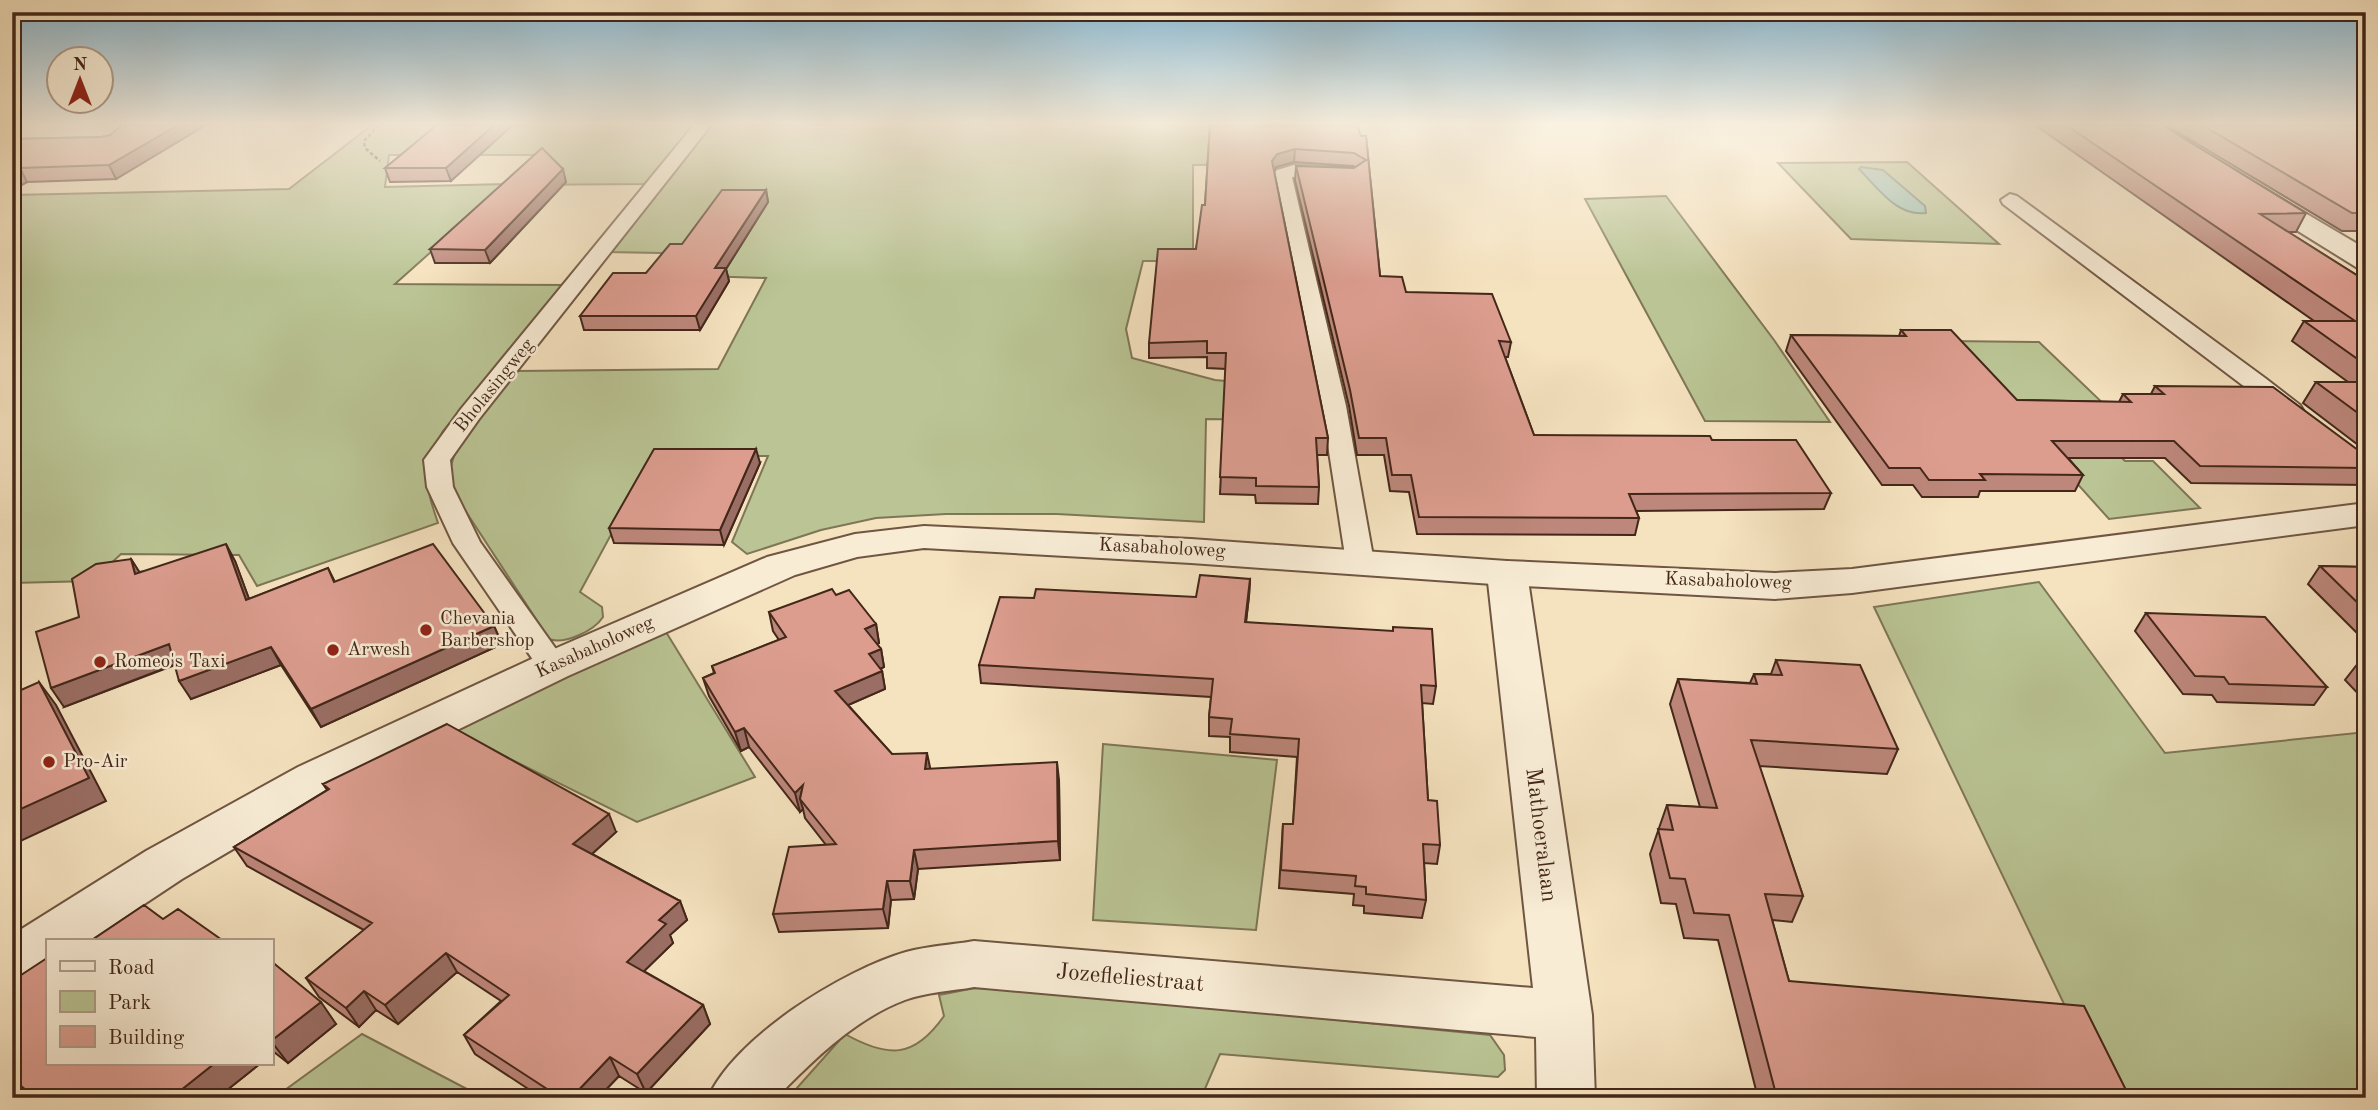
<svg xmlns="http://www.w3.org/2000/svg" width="2378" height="1110" viewBox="0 0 2378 1110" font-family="'Old Standard TT',serif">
<rect width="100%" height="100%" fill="#f5e2bf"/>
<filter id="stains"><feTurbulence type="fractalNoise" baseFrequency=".00286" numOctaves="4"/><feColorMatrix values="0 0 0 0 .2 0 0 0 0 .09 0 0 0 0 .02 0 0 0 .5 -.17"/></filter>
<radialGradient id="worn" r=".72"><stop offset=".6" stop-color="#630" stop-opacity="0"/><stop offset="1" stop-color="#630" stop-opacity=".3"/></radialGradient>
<path fill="#bac494" stroke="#7e7656" stroke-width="2" fill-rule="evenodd" d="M 372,125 L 696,125 L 646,184 L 506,185 L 395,284 L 568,285 L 443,431 C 422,469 424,482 438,523 L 257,586 L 239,555 L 121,554 L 92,581 L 12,583 L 12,195 L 289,189 ZM 389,155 L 535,155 L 506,184 L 385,187 Z
M 711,125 L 1248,125 L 1253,164 L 1193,165 L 1193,261 L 1143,261 L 1126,329 L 1132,358 L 1215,380 L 1322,390 L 1326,421 L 1206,419 L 1204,522 L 1057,514 L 946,514 L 876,518 L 821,530 L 747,554 L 732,542 L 768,456 L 654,455 L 580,592 L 602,607 L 603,617 C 594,631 564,645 549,639 L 459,501 C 457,495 452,488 451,481 C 444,446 496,396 516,371 L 718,369 L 766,278 L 702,276 L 714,254 L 608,252 Z
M 1907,162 L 1999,244 L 1851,239 L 1778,163 Z
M 1666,196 L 1774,340 L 1830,422 L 1705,421 L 1585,199 Z
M 1949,341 L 2039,342 L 2109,409 L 2105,441 L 2125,461 L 2153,461 L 2200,508 L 2109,519 Z
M 2039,582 L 2165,753 L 2366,732 L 2366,1098 L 2109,1098 L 1874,607 Z
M 666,632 L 755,777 L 637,822 L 450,729 Z
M 1103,744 L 1277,760 L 1256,930 L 1093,920 Z
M 975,988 L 1050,992 L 1490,1035 L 1504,1055 L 1505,1070 L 1498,1077 L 1220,1054 L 1201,1098 L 788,1098 L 845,1034 C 888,1058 914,1059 944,1016 L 939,995 Z
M 362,1034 L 484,1098 L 274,1098 Z"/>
<path fill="#9cbeaf" stroke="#788273" stroke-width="2" d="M 1861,167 L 1883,170 L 1925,206 L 1926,213 C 1897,217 1878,188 1859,169 Z"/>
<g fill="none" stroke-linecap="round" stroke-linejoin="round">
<defs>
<path id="service" d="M 694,125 L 711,125 L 479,419 L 450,460 L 453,487 L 480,542 L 568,666 L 564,673 L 553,677 L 542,673 L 453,543 L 427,487 L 424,460 L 461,409 Z
M 1294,165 L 1333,166 L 1342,171 L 1333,176 L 1292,177 L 1346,406 L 1374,562 L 1370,568 L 1360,571 L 1350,568 L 1346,562 L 1322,406 L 1274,174 L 1277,170 Z
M 2010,194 L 2017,196 L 2265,378 L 2300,405 L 2303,410 L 2300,415 L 2291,417 L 2282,415 L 2003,204 L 2001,200 Z"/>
<path id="minor" d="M 12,125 L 133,125 L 136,130 L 115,146 L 107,148 L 12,150 L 12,136 L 37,136 L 12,136 Z
M 1507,561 L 1521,564 L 1527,573 L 1592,1015 L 1595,1098 L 1537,1098 L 1536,1037 L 974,987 C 952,991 926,992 905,1000 C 856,1018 812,1061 776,1098 L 708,1098 C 734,1038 843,970 906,952 C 928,946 951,945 974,941 L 1533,988 L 1487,573 L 1493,564 Z"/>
<path id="tertiary" d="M 2257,187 L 2266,190 L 2366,249 L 2366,269 L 2356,267 L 2248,200 L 2244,195 L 2248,190 Z
M 2366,503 L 2366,525 L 1852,593 L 1775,599 L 1507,585 L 1191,563 L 924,548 L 857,557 L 795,575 L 568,676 L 332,791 L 182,879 L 90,940 L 47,940 L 47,969 L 31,979 L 12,986 L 12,935 L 146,851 L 298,767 L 538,656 L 767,557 L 855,534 L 924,526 L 1191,539 L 1507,561 L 1775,573 L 1852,569 Z"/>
</defs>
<use href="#service" stroke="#705642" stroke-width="4"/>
<use href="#minor" stroke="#705642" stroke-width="4"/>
<use href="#tertiary" stroke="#705642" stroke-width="4"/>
<path stroke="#432719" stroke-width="2.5" stroke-dasharray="3.5 2.5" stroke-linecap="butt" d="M 379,125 L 364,141 L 365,148 L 380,161"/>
<use href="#service" fill="#f8ecd5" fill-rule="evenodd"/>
<use href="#minor" fill="#f8ecd5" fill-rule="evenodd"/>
<use href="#tertiary" fill="#f8ecd5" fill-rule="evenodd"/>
</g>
<path fill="#bd877b" stroke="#432719" stroke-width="2" d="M 437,125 L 451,181 L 390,182 L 385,168 Z
M 1210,125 L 1366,136 L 1380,276 L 1406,292 L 1511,342 L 1508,357 L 1505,357 L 1534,435 L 1712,440 L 1831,493 L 1824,509 L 1636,511 L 1639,518 L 1635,535 L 1417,534 L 1409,492 L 1390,491 L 1384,455 L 1357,455 L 1349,406 L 1295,180 L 1296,166 L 1355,167 L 1353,166 L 1294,162 L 1276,167 L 1274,171 L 1328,438 L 1327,455 L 1317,455 L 1319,487 L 1318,504 L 1256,503 L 1255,495 L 1220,494 L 1226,369 L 1207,368 L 1207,357 L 1149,358 L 1149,343 L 1196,249 L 1205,205 Z
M 2035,125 L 2162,125 L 2306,213 L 2296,232 L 2288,232 L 2366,281 L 2366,451 L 2303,403 L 2316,382 L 2348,382 L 2292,341 L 2304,321 L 2314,321 Z
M 2166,125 L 2366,125 L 2366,231 L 2342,231 Z
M 101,137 L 116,179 L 27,182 L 12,190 L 12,139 Z
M 566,182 L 490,263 L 435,263 L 430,249 Z
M 766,190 L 768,202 L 726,269 L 729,281 L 700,330 L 584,330 L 580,316 L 646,273 L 682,244 Z
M 1901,330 L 2017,400 L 2119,402 L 2123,394 L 2151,394 L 2155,386 L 2366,455 L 2366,485 L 2191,483 L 2165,458 L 2068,458 L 2083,475 L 2075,491 L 1980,491 L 1978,497 L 1922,497 L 1913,485 L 1882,485 L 1786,351 L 1791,335 L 1899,336 Z
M 760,463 L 724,545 L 614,543 L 609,528 Z
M 131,559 L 139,572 L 235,561 L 249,599 L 328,568 L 335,582 L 494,626 L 502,644 L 321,727 L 281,665 L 191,699 L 175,665 L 64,707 Z
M 2320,566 L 2366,567 L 2366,642 L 2308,584 Z
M 1250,579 L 1249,596 L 1246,622 L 1436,686 L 1433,704 L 1422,703 L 1428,800 L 1440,845 L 1437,864 L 1424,863 L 1426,900 L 1422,918 L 1364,913 L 1364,906 L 1353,905 L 1354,894 L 1279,888 L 1283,824 L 1293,824 L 1297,757 L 1230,752 L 1230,737 L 1209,736 L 1209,717 L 1211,697 L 981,683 L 979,665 L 1196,597 Z
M 836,595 L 876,624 L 879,643 L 877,644 L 881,649 L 884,667 L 880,669 L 882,671 L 885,689 L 848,705 L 892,754 L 930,769 L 1059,780 L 1060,860 L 918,869 L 914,899 L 891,900 L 888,928 L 779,932 L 773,914 L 826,845 L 805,818 L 803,809 L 800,812 L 749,747 L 741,751 L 709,696 L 703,678 L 714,673 L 712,666 L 779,640 L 773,631 L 769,612 Z
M 2146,613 L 2327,687 L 2314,705 L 2217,702 L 2212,695 L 2183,694 L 2135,631 Z
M 1776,660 L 1898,749 L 1887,774 L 1759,766 L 1803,896 L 1792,922 L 1772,920 L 1789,981 L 2130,1098 L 1758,1098 L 1718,940 L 1684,938 L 1676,904 L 1661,903 L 1650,854 L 1667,805 L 1700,807 L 1670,704 L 1678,679 L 1750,683 L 1754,674 L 1771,674 Z
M 2359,662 L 2366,662 L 2366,702 L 2345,680 Z
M 323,784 L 616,832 L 592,854 L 680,901 L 687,920 L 670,935 L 673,943 L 644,971 L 703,1005 L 710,1024 L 646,1093 L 619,1076 L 598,1098 L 542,1098 L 475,1054 L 464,1035 L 501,1001 L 457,972 L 398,1024 L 376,1010 L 359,1027 L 319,997 L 306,978 L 364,930 L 247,866 L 234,847 L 327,790 Z
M 271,961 L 336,1024 L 288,1063 L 274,1052 L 271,1054 Z
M 12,981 L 47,1063 L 261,1063 L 217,1098 L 31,1098 L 12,1081 Z"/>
<path fill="#9a6e64" stroke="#432719" stroke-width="2" d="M 178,125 L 206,125 L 116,179 L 109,165 Z
M 494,125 L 513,125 L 451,181 L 446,168 Z
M 1295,149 L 1294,162 L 1276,167 L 1271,175 L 1272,161 L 1277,154 Z
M 20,168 L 27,182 L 12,190 L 12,172 Z
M 563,169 L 566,182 L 490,263 L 485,250 Z
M 766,190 L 768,202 L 726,269 L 729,281 L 700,330 L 696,316 L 715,268 Z
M 756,449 L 760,463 L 724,545 L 720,530 Z
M 226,544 L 235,561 L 256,618 L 246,600 Z
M 131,559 L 142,576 L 135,574 Z
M 1250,579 L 1249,596 L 1244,639 L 1245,622 Z
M 876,624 L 879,643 L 869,647 L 865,629 Z
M 494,626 L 502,644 L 321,727 L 311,709 Z
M 169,644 L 181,662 L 64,707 L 51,688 Z
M 271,647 L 281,665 L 191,699 L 179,681 Z
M 881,649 L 884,667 L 873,672 L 869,654 Z
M 882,671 L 885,689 L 839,709 L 835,691 Z
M 39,682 L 56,705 L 106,801 L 12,845 L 12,813 Z
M 744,728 L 749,747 L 741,751 L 735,732 Z
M 927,753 L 931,772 L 925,769 Z
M 1057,762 L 1059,780 L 1060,860 L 1058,841 Z
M 803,785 L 800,799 L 803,809 L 800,812 L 795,793 Z
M 609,814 L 616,832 L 582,863 L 573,844 Z
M 914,850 L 918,869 L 914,899 L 910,881 Z
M 887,881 L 891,900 L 888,928 L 883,909 Z
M 680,901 L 687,920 L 670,935 L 673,943 L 635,980 L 627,962 L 659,920 Z
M 446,953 L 457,972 L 398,1024 L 385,1005 Z
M 364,991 L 376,1010 L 359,1027 L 346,1008 Z
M 321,1002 L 336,1024 L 288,1063 L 271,1041 Z
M 703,1005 L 710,1024 L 646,1093 L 637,1074 Z
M 610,1057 L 619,1076 L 598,1098 L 571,1098 Z
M 215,1063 L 261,1063 L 217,1098 L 171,1098 Z"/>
<path fill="#dc9d8f" stroke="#432719" stroke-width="2" d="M 122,125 L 178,125 L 109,165 L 20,168 L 12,172 L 12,139 L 101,137 L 110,135 Z
M 437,125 L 494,125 L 446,168 L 385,168 Z
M 1210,125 L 1357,125 L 1361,136 L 1366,136 L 1380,276 L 1402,277 L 1406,292 L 1492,294 L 1511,342 L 1499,341 L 1534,435 L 1710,436 L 1712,440 L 1796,440 L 1831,493 L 1629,494 L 1639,518 L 1419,517 L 1411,475 L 1392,475 L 1386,438 L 1359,438 L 1350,390 L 1296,166 L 1354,168 L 1366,160 L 1354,153 L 1295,149 L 1277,154 L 1272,161 L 1328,438 L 1316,438 L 1319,487 L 1256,486 L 1256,478 L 1220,477 L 1226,353 L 1207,353 L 1207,341 L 1149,343 L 1158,249 L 1196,249 L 1202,205 L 1205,205 Z
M 2066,125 L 2162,125 L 2306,213 L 2260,214 L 2366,281 L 2366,365 L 2304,321 L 2355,321 Z
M 2202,125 L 2366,125 L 2366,213 L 2352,213 Z
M 542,148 L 563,169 L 485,250 L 430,249 Z
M 722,190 L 766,190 L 715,268 L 726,268 L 696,316 L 580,316 L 613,273 L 646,273 L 670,244 L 682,244 Z
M 1901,330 L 1951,330 L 2017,400 L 2131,402 L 2123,394 L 2164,394 L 2155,386 L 2273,387 L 2366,456 L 2366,468 L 2200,466 L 2174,441 L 2052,441 L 2083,475 L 1980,474 L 1985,480 L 1929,480 L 1920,468 L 1889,468 L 1791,335 L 1906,336 Z
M 2316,382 L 2366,382 L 2366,419 Z
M 654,449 L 756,449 L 720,530 L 609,528 Z
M 226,544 L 246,600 L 328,568 L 334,582 L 433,544 L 494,626 L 311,709 L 271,647 L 179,681 L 169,644 L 51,688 L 36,632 L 79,617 L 72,579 L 96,564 L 131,559 L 135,574 Z
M 2320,566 L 2366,567 L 2366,611 Z
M 1200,575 L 1250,579 L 1245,622 L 1393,631 L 1393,627 L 1432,629 L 1436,686 L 1421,685 L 1428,800 L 1437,801 L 1440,845 L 1423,844 L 1426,900 L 1366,894 L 1366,887 L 1355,886 L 1356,876 L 1281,870 L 1283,824 L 1293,824 L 1299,739 L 1230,734 L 1232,719 L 1209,717 L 1213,679 L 979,665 L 1000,597 L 1034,598 L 1036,589 L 1196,597 Z
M 832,589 L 836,595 L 849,590 L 876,624 L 865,629 L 881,649 L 869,654 L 882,671 L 835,691 L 892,754 L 927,753 L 925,769 L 1057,762 L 1058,841 L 914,850 L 910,881 L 887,881 L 883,909 L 773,914 L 789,847 L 836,844 L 800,799 L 803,785 L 795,793 L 744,728 L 735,732 L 703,678 L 715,673 L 712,666 L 786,637 L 769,612 Z
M 2146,613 L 2265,617 L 2327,687 L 2229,684 L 2224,677 L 2195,676 Z
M 1776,660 L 1860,665 L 1898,749 L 1751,740 L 1803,896 L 1765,894 L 1789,981 L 2084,1006 L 2130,1098 L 1777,1098 L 1729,915 L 1694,913 L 1685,879 L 1670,878 L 1658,829 L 1673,830 L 1667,805 L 1717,808 L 1678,679 L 1757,684 L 1754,674 L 1782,675 Z
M 2359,662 L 2366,662 L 2366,669 Z
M 39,682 L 89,778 L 12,813 L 12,694 Z
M 447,724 L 609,814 L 573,844 L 680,901 L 659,920 L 666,924 L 627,962 L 703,1005 L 637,1074 L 610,1057 L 571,1098 L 561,1098 L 464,1035 L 509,995 L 446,953 L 385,1005 L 364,991 L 346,1008 L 306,978 L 372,923 L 234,847 L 329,789 L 323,784 Z
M 144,905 L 163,919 L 178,909 L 222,940 L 92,940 Z
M 47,958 L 47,1063 L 215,1063 L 171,1098 L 35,1098 L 12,1078 L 12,981 Z
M 271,961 L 321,1002 L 271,1041 Z
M 1209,1095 L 1257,1098 L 1209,1098 Z"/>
<linearGradient id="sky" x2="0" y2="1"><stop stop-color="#89b8d1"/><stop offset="0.44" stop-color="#faf2e2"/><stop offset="1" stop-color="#faf2e2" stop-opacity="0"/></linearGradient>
<rect width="2378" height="281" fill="url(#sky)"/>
<g fill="#8f2418" stroke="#f8ecd5" stroke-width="2.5">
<circle cx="426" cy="630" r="7"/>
<circle cx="333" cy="650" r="7"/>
<circle cx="100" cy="662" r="7"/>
<circle cx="49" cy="762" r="7"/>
</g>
<g text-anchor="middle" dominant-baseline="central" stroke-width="5" stroke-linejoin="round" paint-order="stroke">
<g font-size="19" fill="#432719" stroke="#f8ecd5">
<text transform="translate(495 386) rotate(-51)">Bholasingweg</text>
<text transform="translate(1162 549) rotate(3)">Kasabaholoweg</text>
<text transform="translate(1728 582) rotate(2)">Kasabaholoweg</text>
<text transform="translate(595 648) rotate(-24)">Kasabaholoweg</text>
</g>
<g font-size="19" fill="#432719" stroke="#f8ecd5" text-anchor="start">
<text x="440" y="619">Chevania<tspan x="440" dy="22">Barbershop</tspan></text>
<text x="347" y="650">Arwesh</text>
<text x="114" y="662">Romeo's Taxi</text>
<text x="63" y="762">Pro-Air</text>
</g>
<g font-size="23" fill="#432719" stroke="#f8ecd5">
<text transform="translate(1541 835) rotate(83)">Mathoeralaan</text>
<text transform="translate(1130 978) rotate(5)">Jozefleliestraat</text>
</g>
</g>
<rect width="2378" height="1110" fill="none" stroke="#f5e2bf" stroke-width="42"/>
<rect x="14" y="14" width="2350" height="1082" fill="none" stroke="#432719" stroke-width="3.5"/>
<rect x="21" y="21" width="2336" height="1068" fill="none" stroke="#432719" stroke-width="2"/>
<rect x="46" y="939" width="228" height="126" fill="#f8ecd5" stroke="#b09d8a" stroke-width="2"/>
<rect x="60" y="961" width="35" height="10" fill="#f8ecd5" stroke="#b09d8a" stroke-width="2"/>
<text x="108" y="974" font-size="21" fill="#432719">Road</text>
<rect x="60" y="991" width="35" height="21" fill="#bac494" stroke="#b09d8a" stroke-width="2"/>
<text x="108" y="1009" font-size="21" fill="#432719">Park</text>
<rect x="60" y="1026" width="35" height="21" fill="#dc9d8f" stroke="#b09d8a" stroke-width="2"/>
<text x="108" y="1044" font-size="21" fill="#432719">Building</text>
<g transform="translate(80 80)"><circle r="33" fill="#f8ecd5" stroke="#b09d8a" stroke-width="2"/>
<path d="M0-5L12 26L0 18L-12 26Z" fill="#8f2418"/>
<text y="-10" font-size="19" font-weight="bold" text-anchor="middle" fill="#432719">N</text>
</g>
<rect width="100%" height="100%" filter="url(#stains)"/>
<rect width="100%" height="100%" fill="url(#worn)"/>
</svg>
